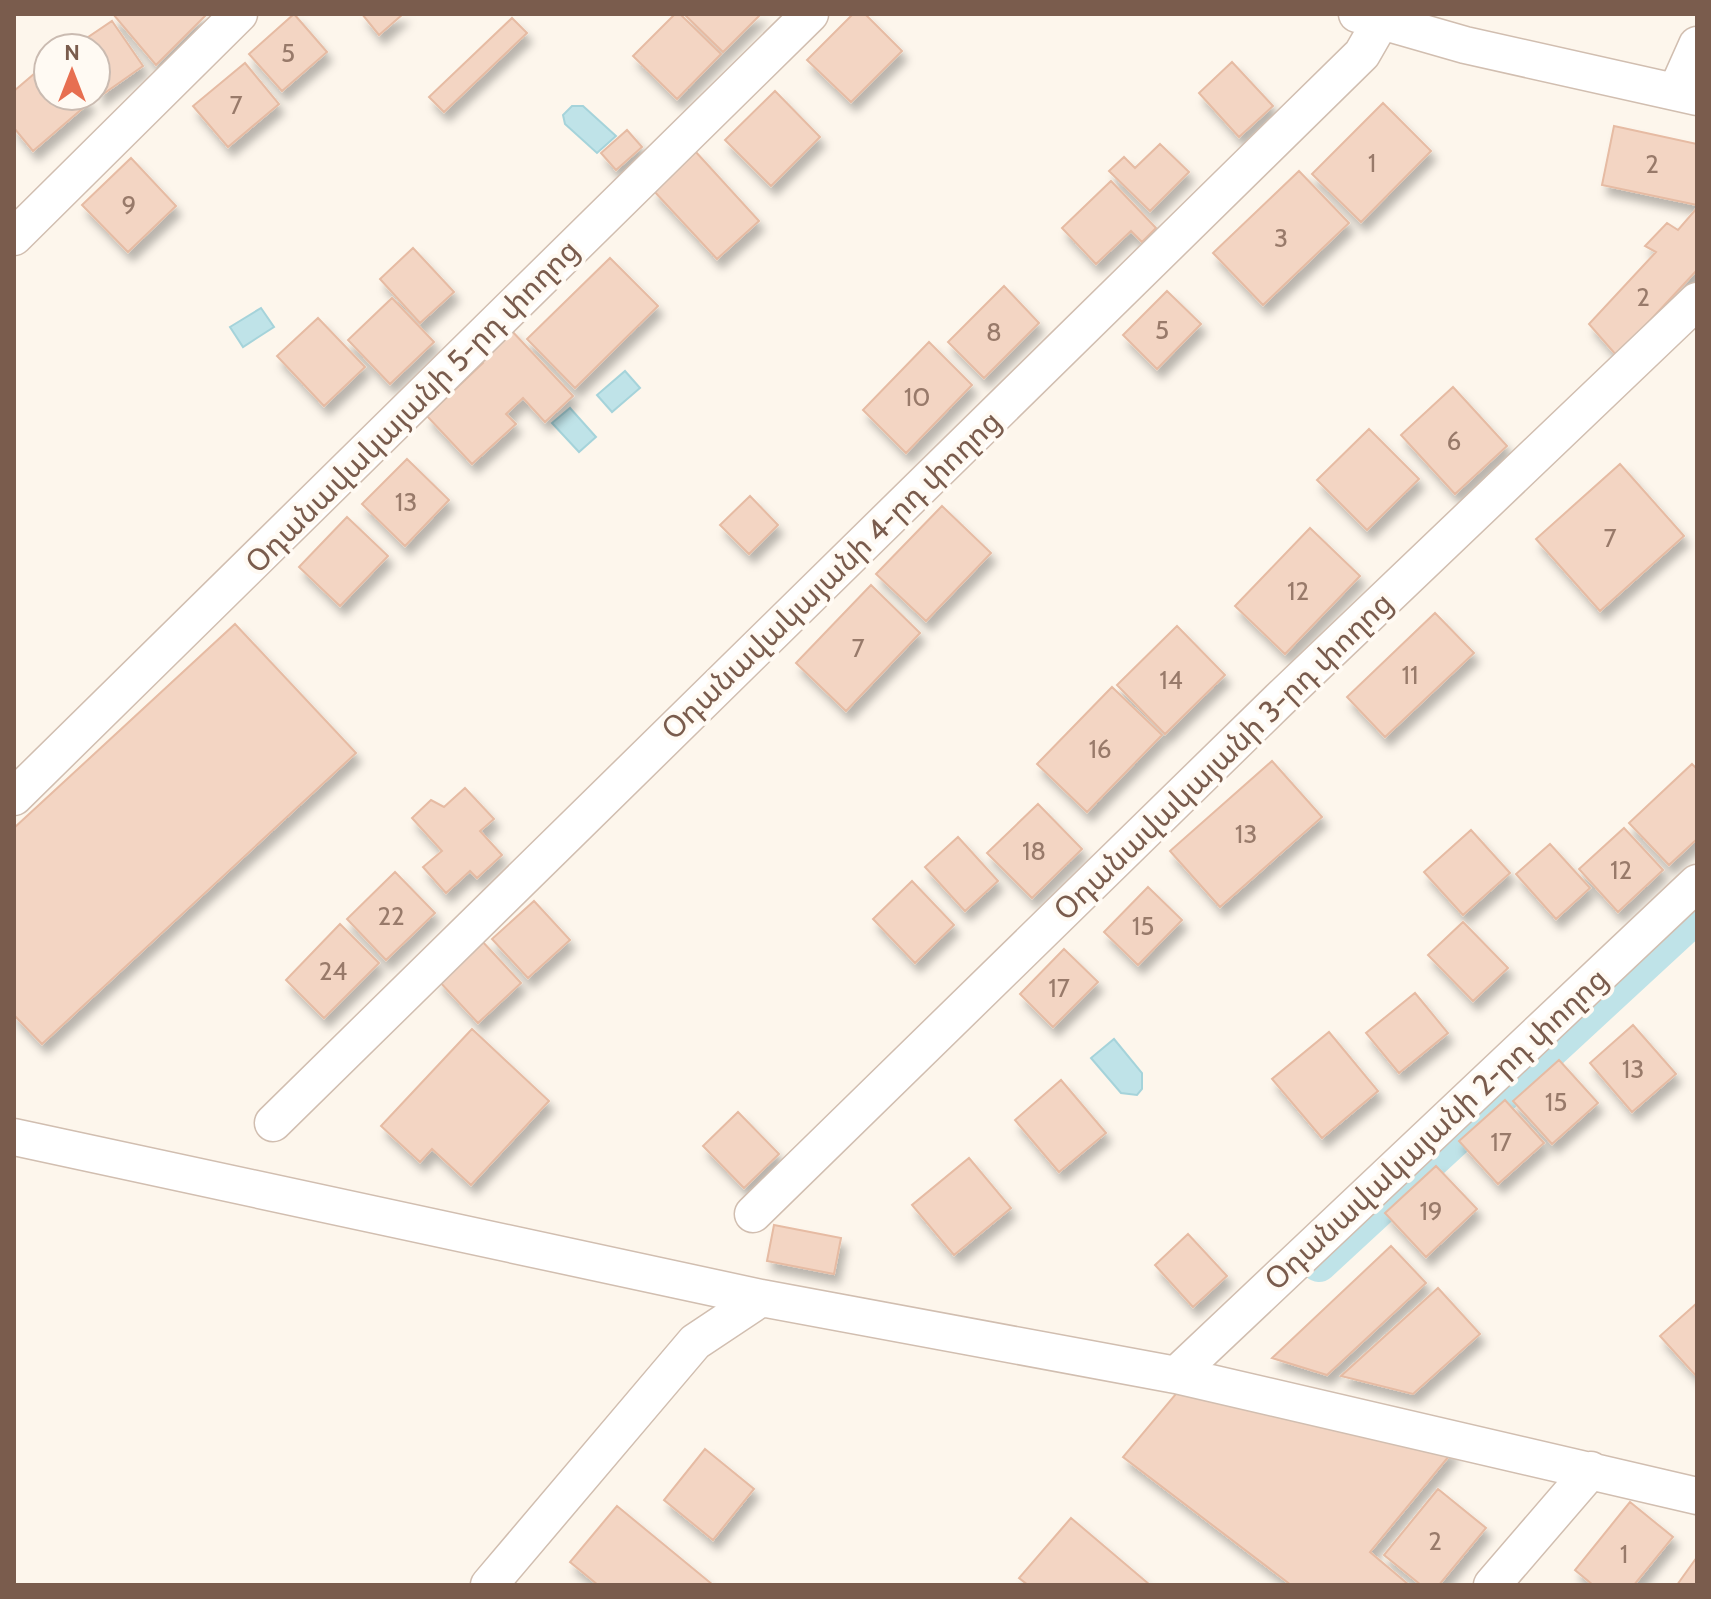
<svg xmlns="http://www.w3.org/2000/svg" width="1711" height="1599" viewBox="0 0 1711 1599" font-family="Cabin,'Noto Sans Armenian',sans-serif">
<defs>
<filter id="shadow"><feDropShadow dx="5" dy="9" stdDeviation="4" flood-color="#0004"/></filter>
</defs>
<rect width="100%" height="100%" fill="#fdf6ec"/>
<path fill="#bfe3e8" stroke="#a5d3da" stroke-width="2" d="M 572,106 L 583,106 L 616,136 L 597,153 L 565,124 L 563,115 Z
M 261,308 L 274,327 L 243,347 L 230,327 Z
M 625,371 L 640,388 L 612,412 L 597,395 Z
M 570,408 L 596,437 L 579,452 L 552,423 Z
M 1114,1039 L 1142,1073 L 1142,1089 L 1137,1095 L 1121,1093 L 1091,1058 Z"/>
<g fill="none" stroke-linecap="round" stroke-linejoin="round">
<path stroke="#bfe3e8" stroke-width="36" d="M 1319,1264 L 1697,915"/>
</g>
<path fill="#f3d5c3" stroke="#e6bba3" stroke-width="2" filter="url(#shadow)" d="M 113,14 L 207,14 L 156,65 Z
M 294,14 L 327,52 L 282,91 L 249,54 Z
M 362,14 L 403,14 L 379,35 Z
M 675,14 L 680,14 L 721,54 L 677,99 L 633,56 Z
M 684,14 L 761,14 L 723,52 Z
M 853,14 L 865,14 L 902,51 L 851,102 L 807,60 Z
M 512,18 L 527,33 L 444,112 L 429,97 Z
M 112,21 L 143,66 L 99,97 L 96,48 L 72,48 Z
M 48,62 L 48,96 L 84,96 L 90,102 L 33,151 L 14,128 L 14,91 Z
M 1232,62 L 1273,106 L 1239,137 L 1199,93 Z
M 245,63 L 279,104 L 228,147 L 193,106 Z
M 775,91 L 820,137 L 771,186 L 725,140 Z
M 1383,103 L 1431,151 L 1361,222 L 1312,174 Z
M 1614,126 L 1697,144 L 1697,205 L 1602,185 Z
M 627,130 L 642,147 L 616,170 L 601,153 Z
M 1160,144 L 1189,172 L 1150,211 L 1109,171 L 1124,157 L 1135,168 Z
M 695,151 L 759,221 L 717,259 L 653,190 Z
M 131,158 L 176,206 L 128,252 L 82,205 Z
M 1299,171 L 1349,223 L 1263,305 L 1213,253 Z
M 1111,181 L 1156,228 L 1142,242 L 1131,231 L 1096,264 L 1062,228 Z
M 1697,208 L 1697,270 L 1617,356 L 1589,324 L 1656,252 L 1645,246 L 1667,223 L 1678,230 Z
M 413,248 L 454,292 L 420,323 L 380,279 Z
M 610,258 L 658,306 L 575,388 L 527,339 Z
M 1004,286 L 1039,323 L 984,378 L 948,342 Z
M 1167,291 L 1201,324 L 1157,369 L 1123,335 Z
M 392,298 L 434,342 L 390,384 L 348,340 Z
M 318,318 L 365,367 L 324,406 L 277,356 Z
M 510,329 L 573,396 L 545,422 L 523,398 L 506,414 L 516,424 L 472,464 L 427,416 L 483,363 L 478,358 Z
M 929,342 L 972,385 L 906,453 L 863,410 Z
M 1453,387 L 1507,446 L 1455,494 L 1401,435 Z
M 1369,429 L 1419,479 L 1367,530 L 1317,480 Z
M 407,459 L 449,500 L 405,546 L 362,504 Z
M 1620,464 L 1684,536 L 1600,611 L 1536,539 Z
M 750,496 L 778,525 L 749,554 L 720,525 Z
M 942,506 L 991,553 L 926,621 L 876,574 Z
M 347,517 L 388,556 L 340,606 L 299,567 Z
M 1310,528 L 1360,576 L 1285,654 L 1235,606 Z
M 871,585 L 920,633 L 846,711 L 796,663 Z
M 1435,613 L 1474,653 L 1385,737 L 1347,697 Z
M 235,624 L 356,753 L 42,1044 L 14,1015 L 14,828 Z
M 1177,626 L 1225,675 L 1165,734 L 1117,685 Z
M 1112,687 L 1162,735 L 1087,812 L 1037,764 Z
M 1272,761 L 1322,817 L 1220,907 L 1170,851 Z
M 1692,764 L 1697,769 L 1697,839 L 1669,865 L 1629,823 Z
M 465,788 L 494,819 L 480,831 L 502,855 L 477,878 L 470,871 L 446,893 L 423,867 L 442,851 L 412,818 L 431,800 L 444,807 Z
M 1038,804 L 1082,849 L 1032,898 L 987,853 Z
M 1624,828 L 1663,870 L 1618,912 L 1579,869 Z
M 1471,830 L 1510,873 L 1463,915 L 1424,872 Z
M 958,837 L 998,881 L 965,911 L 925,867 Z
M 1550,844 L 1590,888 L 1556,919 L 1516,874 Z
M 395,872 L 435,913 L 386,960 L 347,919 Z
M 912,881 L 954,925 L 915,963 L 873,919 Z
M 1148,887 L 1182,920 L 1138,965 L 1104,932 Z
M 534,901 L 570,940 L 528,978 L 492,939 Z
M 1463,922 L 1508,968 L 1473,1001 L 1428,955 Z
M 340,924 L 379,963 L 324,1018 L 286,980 Z
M 481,940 L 521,983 L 478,1023 L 438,980 Z
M 1064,949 L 1098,982 L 1053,1027 L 1020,994 Z
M 1415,993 L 1448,1033 L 1399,1073 L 1366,1033 Z
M 1633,1025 L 1676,1074 L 1632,1112 L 1590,1063 Z
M 472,1029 L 549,1101 L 471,1185 L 432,1149 L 420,1162 L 381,1126 Z
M 1329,1032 L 1378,1091 L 1322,1138 L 1272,1079 Z
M 1559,1060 L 1598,1103 L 1552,1144 L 1513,1101 Z
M 1061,1080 L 1106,1133 L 1059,1172 L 1015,1120 Z
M 1505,1100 L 1544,1143 L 1498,1184 L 1459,1141 Z
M 738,1112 L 779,1154 L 744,1188 L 703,1146 Z
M 969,1158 L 1011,1208 L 954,1255 L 912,1205 Z
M 1436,1166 L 1477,1209 L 1426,1257 L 1385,1213 Z
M 774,1225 L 841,1238 L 834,1274 L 767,1261 Z
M 1188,1234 L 1227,1276 L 1193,1307 L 1155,1265 Z
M 1391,1246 L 1426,1283 L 1327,1375 L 1272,1358 Z
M 1438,1288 L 1480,1334 L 1413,1394 L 1341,1376 Z
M 1697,1303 L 1697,1377 L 1660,1336 Z
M 1180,1389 L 1454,1450 L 1370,1552 L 1409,1585 L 1291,1585 L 1123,1457 Z
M 705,1449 L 754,1489 L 713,1540 L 664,1500 Z
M 1438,1489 L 1486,1528 L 1439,1585 L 1421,1585 L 1384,1555 Z
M 1630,1502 L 1673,1537 L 1634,1585 L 1593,1585 L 1575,1570 Z
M 617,1506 L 713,1585 L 598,1585 L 570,1562 Z
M 1071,1518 L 1150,1585 L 1028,1585 L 1019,1578 Z
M 1697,1557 L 1697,1585 L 1677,1585 Z"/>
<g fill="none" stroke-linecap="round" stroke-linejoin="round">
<defs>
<path id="minor" d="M 1357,14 L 1465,45 L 1697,97
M 1676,92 L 1697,45
M 14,237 L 239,14
M 14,797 L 810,14
M 273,1123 L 1362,54 L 1381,21
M 14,1137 L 761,1298 L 1176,1375 L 1697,1496
M 753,1214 L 1279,700 L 1697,301
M 1176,1375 L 1697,883
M 489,1585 L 695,1342 L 761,1298
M 1492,1585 L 1591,1470"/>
</defs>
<use href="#minor" stroke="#d1beb0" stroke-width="39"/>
<use href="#minor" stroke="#fff" stroke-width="36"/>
</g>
<g text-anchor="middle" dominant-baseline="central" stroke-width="8" stroke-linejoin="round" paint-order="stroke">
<g font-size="26" fill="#987a6a">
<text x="288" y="53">5</text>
<text x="236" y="105">7</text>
<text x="1372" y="163">1</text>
<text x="1652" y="164">2</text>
<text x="129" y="205">9</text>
<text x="1281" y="238">3</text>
<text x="1643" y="297">2</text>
<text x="1162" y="330">5</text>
<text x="994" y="332">8</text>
<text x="917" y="397">10</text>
<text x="1454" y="441">6</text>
<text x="406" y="502">13</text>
<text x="1610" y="538">7</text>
<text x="1298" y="591">12</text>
<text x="858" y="648">7</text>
<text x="1410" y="675">11</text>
<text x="1171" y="680">14</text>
<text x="1100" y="749">16</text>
<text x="1246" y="834">13</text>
<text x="1034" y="851">18</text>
<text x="1621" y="870">12</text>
<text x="391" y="916">22</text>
<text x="1143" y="926">15</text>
<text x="333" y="971">24</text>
<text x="1059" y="988">17</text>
<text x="1633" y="1069">13</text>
<text x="1556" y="1102">15</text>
<text x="1501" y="1142">17</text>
<text x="1431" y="1211">19</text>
<text x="1435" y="1541">2</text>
<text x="1624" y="1554">1</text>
</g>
<g font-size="30" fill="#7a5c4d" stroke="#fffaf3">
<text transform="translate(412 406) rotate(-45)">Օդանավակայանի 5-րդ փողոց</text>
<text transform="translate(831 575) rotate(-44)">Օդանավակայանի 4-րդ փողոց</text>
<text transform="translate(1223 756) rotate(-44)">Օդանավակայանի 3-րդ փողոց</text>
<text transform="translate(1436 1129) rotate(-43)">Օդանավակայանի 2-րդ փողոց</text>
</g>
</g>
<rect width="1711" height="1599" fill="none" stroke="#7a5c4d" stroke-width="32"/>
<g transform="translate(72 72)"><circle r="38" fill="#fffaf3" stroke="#cabbb1" stroke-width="2"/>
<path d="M0-6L14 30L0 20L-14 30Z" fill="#e76f51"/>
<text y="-12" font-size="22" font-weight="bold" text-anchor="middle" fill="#7a5c4d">N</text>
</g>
</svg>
